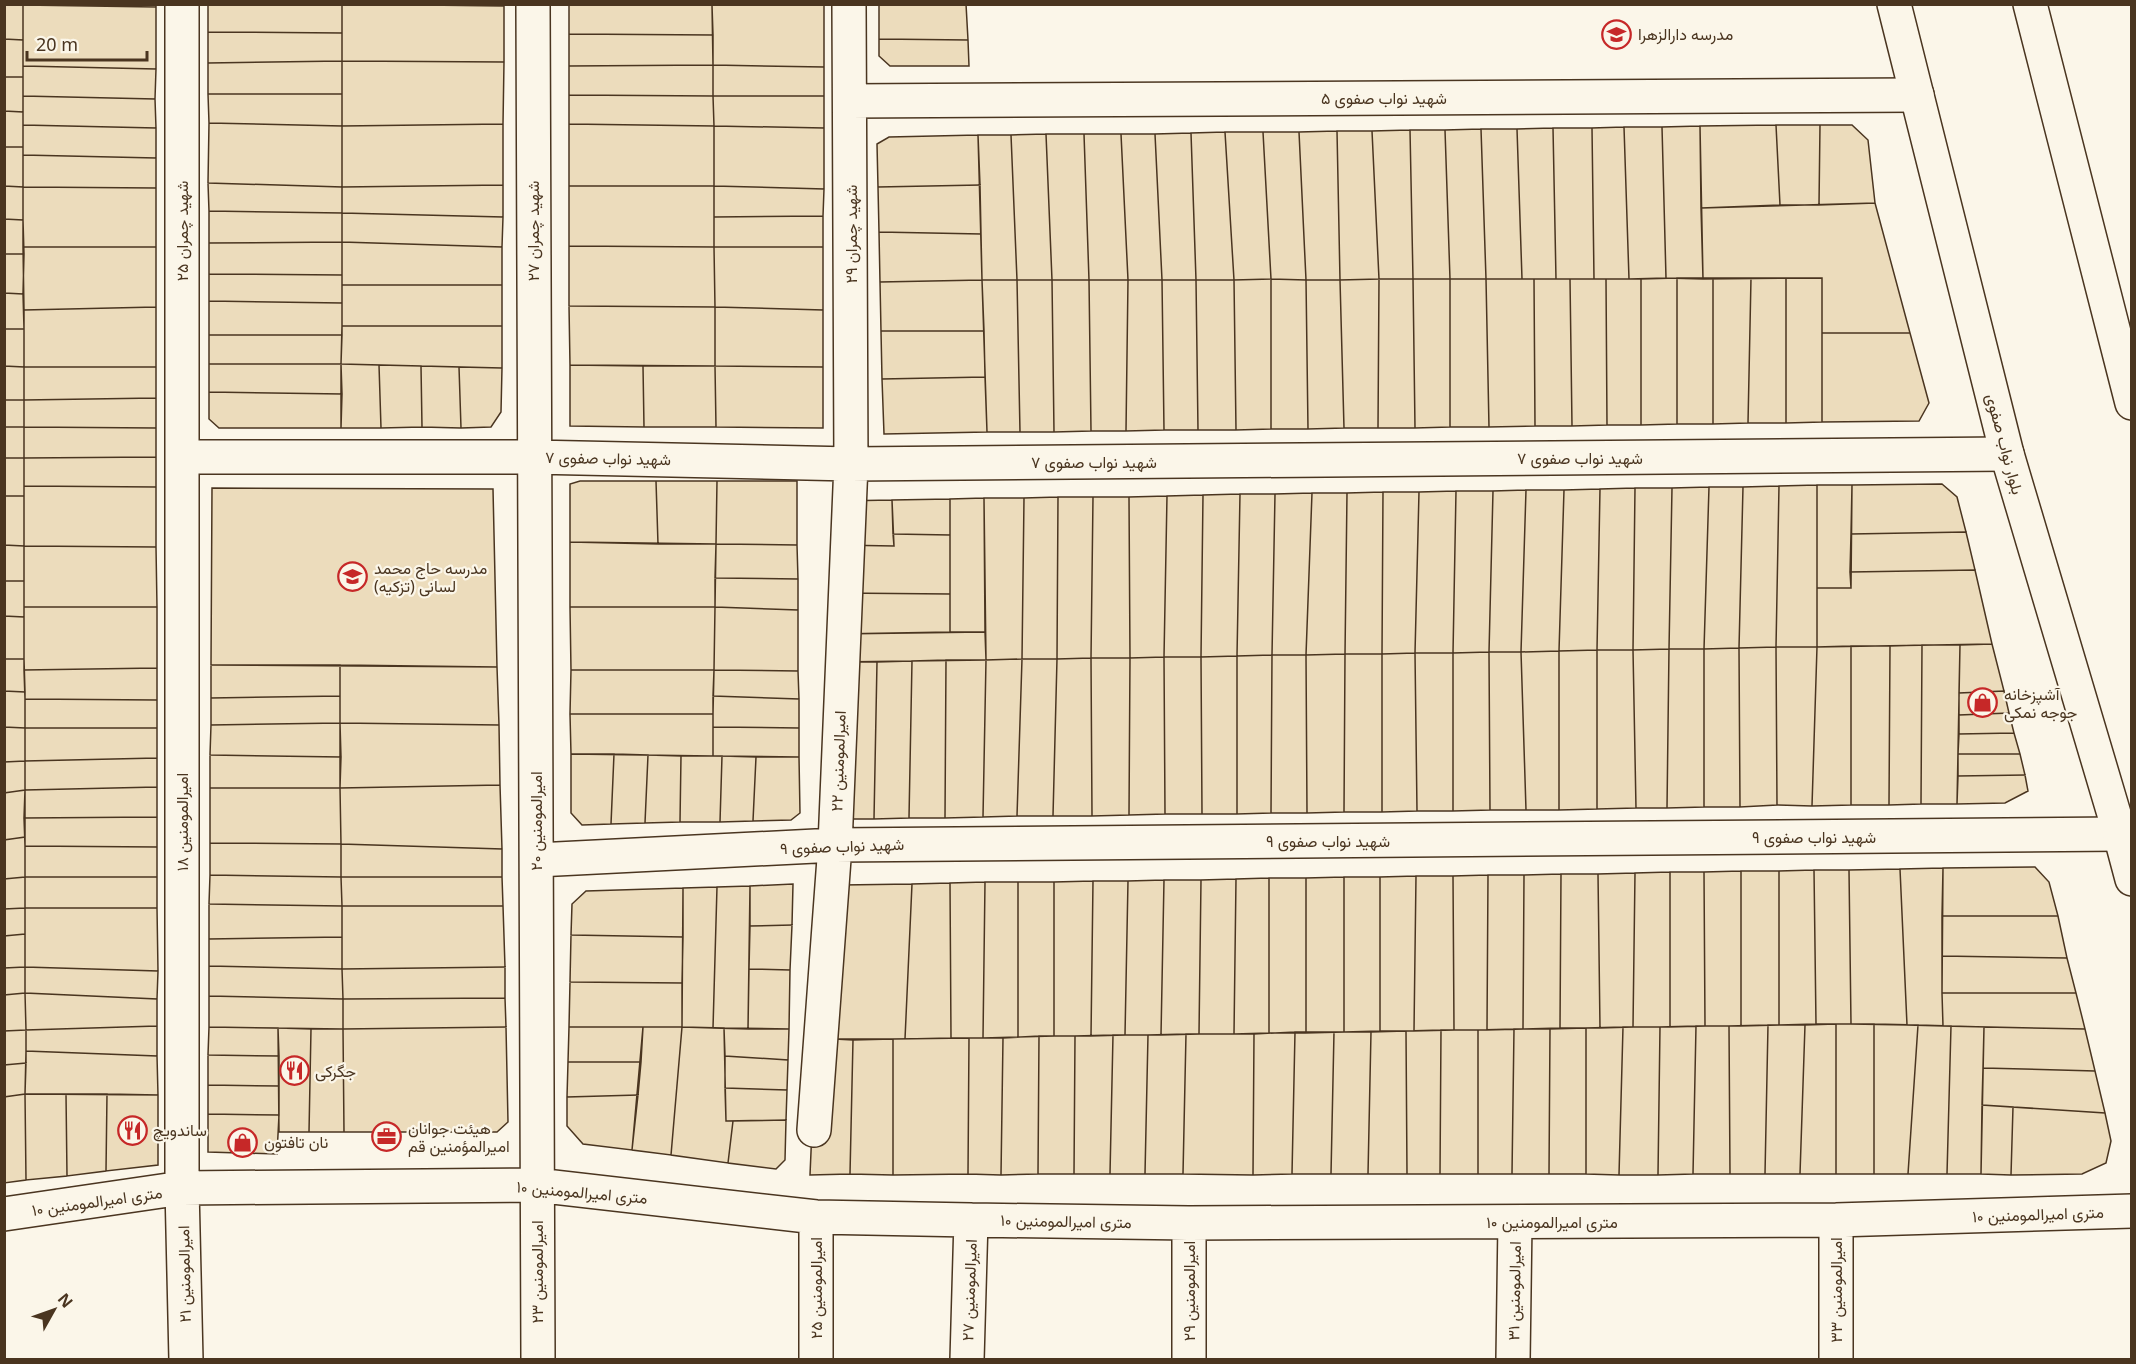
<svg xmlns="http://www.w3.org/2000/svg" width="2136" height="1364" viewBox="0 0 2136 1364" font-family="'Noto Sans',Vazirmatn,sans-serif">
<rect width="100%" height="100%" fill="#fbf6e9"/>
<path fill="#ecdcbc" stroke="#4a3520" stroke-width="1.5" d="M 4,4 L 23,5 L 23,40 L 4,39 Z
M 156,4 L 156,7 L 23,5 L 23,4 Z
M 208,4 L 342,4 L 342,33 L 208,32 Z
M 342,4 L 504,6 L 504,62 L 342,61 Z
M 408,4 L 504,4 L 504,6 Z
M 569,4 L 712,5 L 713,35 L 569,34 Z
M 575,4 L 712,4 L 712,5 Z
M 712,4 L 824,4 L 824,5 L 712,5 Z
M 879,4 L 966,4 L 968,40 L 879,39 Z
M 23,5 L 156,7 L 156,69 L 23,66 Z
M 712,5 L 824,5 L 824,67 L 713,65 Z
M 208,32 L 342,33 L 342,61 L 208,63 Z
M 569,34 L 713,35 L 713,65 L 569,66 Z
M 4,39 L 23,40 L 23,77 L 4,77 Z
M 879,39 L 968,40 L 969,66 L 890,66 L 879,56 Z
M 342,61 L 342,94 L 208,94 L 208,63 Z
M 342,61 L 504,62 L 503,124 L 342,126 Z
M 713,65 L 824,67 L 824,96 L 713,96 Z
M 713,65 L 713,96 L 569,95 L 569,66 Z
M 23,66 L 156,69 L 155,99 L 23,96 Z
M 4,77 L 23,77 L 23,112 L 4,111 Z
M 208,94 L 342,94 L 342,126 L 209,123 Z
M 569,95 L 713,96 L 714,126 L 569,124 Z
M 23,96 L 155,99 L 156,128 L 23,125 Z
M 713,96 L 824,96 L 824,128 L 714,126 Z
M 4,111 L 23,112 L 23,147 L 4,147 Z
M 209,123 L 342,126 L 342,187 L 208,183 Z
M 503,124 L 503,185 L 342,187 L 342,126 Z
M 569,124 L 714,126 L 714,186 L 569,186 Z
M 23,125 L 156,128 L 156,158 L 23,155 Z
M 1776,125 L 1780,205 L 1701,208 L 1700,126 Z
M 1776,125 L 1820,125 L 1819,205 L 1780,205 Z
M 1820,125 L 1852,125 L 1868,140 L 1875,203 L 1819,205 Z
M 714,126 L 824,128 L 824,189 L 714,186 Z
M 1700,126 L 1703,279 L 1666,278 L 1662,127 Z
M 1624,127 L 1629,279 L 1594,279 L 1592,128 Z
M 1624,127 L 1662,127 L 1666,278 L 1629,279 Z
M 1553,128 L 1556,279 L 1522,279 L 1517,129 Z
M 1553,128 L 1592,128 L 1594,279 L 1556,279 Z
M 1481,129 L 1486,279 L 1450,279 L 1445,130 Z
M 1481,129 L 1517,129 L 1522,279 L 1486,279 Z
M 1410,130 L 1413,279 L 1379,279 L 1372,131 Z
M 1410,130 L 1445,130 L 1450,279 L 1413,279 Z
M 1337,131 L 1340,280 L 1306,280 L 1299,132 Z
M 1337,131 L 1372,131 L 1379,279 L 1340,280 Z
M 1225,132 L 1263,132 L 1271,279 L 1234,280 Z
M 1225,132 L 1234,280 L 1196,280 L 1191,133 Z
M 1263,132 L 1299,132 L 1306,280 L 1271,279 Z
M 1191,133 L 1196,280 L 1162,280 L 1155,134 Z
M 1046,134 L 1052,280 L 1017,280 L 1011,135 Z
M 1046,134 L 1084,134 L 1089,280 L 1052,280 Z
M 1084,134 L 1121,134 L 1128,280 L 1089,280 Z
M 1121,134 L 1155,134 L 1162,280 L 1128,280 Z
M 978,135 L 980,185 L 878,187 L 877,144 L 889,137 Z
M 978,135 L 1011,135 L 1017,280 L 982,280 Z
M 4,147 L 23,147 L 23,187 L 4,186 Z
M 23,155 L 156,158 L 156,188 L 23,187 Z
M 208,183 L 342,187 L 342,213 L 209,211 Z
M 503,185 L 503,217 L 342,213 L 342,187 Z
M 980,185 L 981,234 L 879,232 L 878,187 Z
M 4,186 L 23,187 L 23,220 L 4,219 Z
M 569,186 L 714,186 L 714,247 L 569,246 Z
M 714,186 L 824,189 L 823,216 L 714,217 Z
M 23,187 L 156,188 L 156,247 L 23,247 Z
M 1875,203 L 1910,333 L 1822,333 L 1822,278 L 1703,279 L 1701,208 Z
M 209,211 L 342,213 L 342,242 L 209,243 Z
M 342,213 L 503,217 L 502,247 L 342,242 Z
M 823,216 L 823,247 L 714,247 L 714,217 Z
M 4,219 L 23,220 L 24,254 L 4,254 Z
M 879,232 L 981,234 L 982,280 L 880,282 Z
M 342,242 L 342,275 L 209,274 L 209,243 Z
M 342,242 L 502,247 L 502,285 L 342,285 Z
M 569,246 L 714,247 L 715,307 L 569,306 Z
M 23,247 L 156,247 L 156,307 L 24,310 Z
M 714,247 L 823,247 L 823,310 L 715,307 Z
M 4,254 L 24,254 L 23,294 L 4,293 Z
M 209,274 L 342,275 L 342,303 L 209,301 Z
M 1677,278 L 1677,424 L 1641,425 L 1641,279 Z
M 1677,278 L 1713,278 L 1713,424 L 1677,424 Z
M 1713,278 L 1751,278 L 1748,423 L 1713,424 Z
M 1751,278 L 1786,278 L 1786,423 L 1748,423 Z
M 1786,278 L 1822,278 L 1822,422 L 1786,423 Z
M 1271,279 L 1271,429 L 1236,430 L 1234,280 Z
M 1271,279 L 1306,280 L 1308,429 L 1271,429 Z
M 1379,279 L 1413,279 L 1415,428 L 1378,428 Z
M 1379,279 L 1378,428 L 1344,428 L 1340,280 Z
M 1413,279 L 1450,279 L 1450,427 L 1415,428 Z
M 1450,279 L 1486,279 L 1489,427 L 1450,427 Z
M 1486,279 L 1534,279 L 1535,426 L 1489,427 Z
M 1534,279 L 1570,279 L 1572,426 L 1535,426 Z
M 1570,279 L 1606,279 L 1607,425 L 1572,426 Z
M 1606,279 L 1641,279 L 1641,425 L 1607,425 Z
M 982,280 L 984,331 L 881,331 L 880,282 Z
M 982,280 L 1017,280 L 1020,432 L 987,432 Z
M 1017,280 L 1052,280 L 1054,432 L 1020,432 Z
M 1052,280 L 1089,280 L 1091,431 L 1054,432 Z
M 1089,280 L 1128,280 L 1126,431 L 1091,431 Z
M 1128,280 L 1162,280 L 1164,430 L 1126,431 Z
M 1162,280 L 1196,280 L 1198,430 L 1164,430 Z
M 1196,280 L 1234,280 L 1236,430 L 1198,430 Z
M 1306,280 L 1340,280 L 1344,428 L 1308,429 Z
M 342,285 L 502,285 L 502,326 L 342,326 Z
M 4,293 L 23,294 L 24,329 L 4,329 Z
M 209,301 L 342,303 L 342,335 L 209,335 Z
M 569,306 L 715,307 L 715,366 L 570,365 Z
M 156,307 L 156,367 L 24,367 L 24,310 Z
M 715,307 L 823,310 L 823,367 L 715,366 Z
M 342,326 L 502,326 L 502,368 L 341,364 Z
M 4,329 L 24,329 L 24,367 L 4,366 Z
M 881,331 L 984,331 L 985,377 L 882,379 Z
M 1822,333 L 1910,333 L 1929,403 L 1919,421 L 1822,422 Z
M 209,335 L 342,335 L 341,364 L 209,364 Z
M 209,364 L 341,364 L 342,394 L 209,392 Z
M 341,364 L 379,365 L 381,428 L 341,428 Z
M 379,365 L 421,366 L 422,427 L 381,428 Z
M 570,365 L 643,366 L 644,427 L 570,426 Z
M 4,366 L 24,367 L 24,400 L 4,400 Z
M 421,366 L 459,367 L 461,428 L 422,427 Z
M 643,366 L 715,366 L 716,427 L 644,427 Z
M 715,366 L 823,367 L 823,428 L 716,427 Z
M 24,367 L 156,367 L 156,398 L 24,400 Z
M 459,367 L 502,368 L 501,412 L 491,427 L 461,428 Z
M 985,377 L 987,432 L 884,434 L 882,379 Z
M 209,392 L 342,394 L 341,428 L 219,428 L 209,419 Z
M 156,398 L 156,428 L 24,427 L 24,400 Z
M 4,400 L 24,400 L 24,427 L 4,427 Z
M 4,427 L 24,427 L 24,458 L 4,458 Z
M 24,427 L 156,428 L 156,457 L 24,458 Z
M 156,457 L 156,487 L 24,486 L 24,458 Z
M 4,458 L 24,458 L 24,496 L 4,496 Z
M 580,481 L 656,481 L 658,544 L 570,542 L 570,484 Z
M 656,481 L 717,481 L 716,544 L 658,544 Z
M 717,481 L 797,481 L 797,545 L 716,544 Z
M 1942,484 L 1957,497 L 1966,532 L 1851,534 L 1852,485 Z
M 1817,485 L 1817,647 L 1776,647 L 1779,486 Z
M 1817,485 L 1852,485 L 1851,588 L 1817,588 Z
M 24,486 L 156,487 L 156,547 L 24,546 Z
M 1779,486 L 1776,647 L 1739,648 L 1743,487 Z
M 1709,487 L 1704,649 L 1669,649 L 1672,488 Z
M 1709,487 L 1743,487 L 1739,648 L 1704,649 Z
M 212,488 L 493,489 L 497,667 L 211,665 Z
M 1635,488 L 1672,488 L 1669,649 L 1633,650 Z
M 1635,488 L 1633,650 L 1597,650 L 1600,489 Z
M 1600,489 L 1597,650 L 1559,651 L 1564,490 Z
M 1526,490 L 1521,652 L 1489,652 L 1493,491 Z
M 1526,490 L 1564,490 L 1559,651 L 1521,652 Z
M 1456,491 L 1453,653 L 1415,653 L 1419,492 Z
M 1456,491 L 1493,491 L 1489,652 L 1453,653 Z
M 1383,492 L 1419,492 L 1415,653 L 1382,654 Z
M 1383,492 L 1382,654 L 1345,654 L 1347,493 Z
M 1312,493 L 1306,655 L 1272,655 L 1275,494 Z
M 1312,493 L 1347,493 L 1345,654 L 1306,655 Z
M 1240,494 L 1275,494 L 1272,655 L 1237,656 Z
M 1240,494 L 1237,656 L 1201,657 L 1203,495 Z
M 1203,495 L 1201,657 L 1164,657 L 1167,496 Z
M 4,496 L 24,496 L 24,546 L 4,545 Z
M 1167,496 L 1164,657 L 1130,658 L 1129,497 Z
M 1058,497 L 1057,659 L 1022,659 L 1024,498 Z
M 1058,497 L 1093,497 L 1091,658 L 1057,659 Z
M 1093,497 L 1129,497 L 1130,658 L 1091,658 Z
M 984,498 L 985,632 L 950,632 L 950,499 Z
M 984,498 L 1024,498 L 1022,659 L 986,660 Z
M 950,499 L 950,535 L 893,534 L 892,500 Z
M 892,500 L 894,546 L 838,545 L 839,501 Z
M 1966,532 L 1975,570 L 1850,572 L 1851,534 Z
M 893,534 L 950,535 L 950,594 L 838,593 L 838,545 L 894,546 Z
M 570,542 L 716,544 L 715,607 L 570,607 Z
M 716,544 L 797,545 L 798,579 L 715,578 Z
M 4,545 L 24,546 L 24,581 L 4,581 Z
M 24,546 L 156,547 L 157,607 L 24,607 Z
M 1975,570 L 1992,644 L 1817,647 L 1817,588 L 1851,588 L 1850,572 Z
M 715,578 L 798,579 L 798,610 L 715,607 Z
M 4,581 L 24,581 L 24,617 L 4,616 Z
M 838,593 L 950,594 L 950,632 L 837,634 Z
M 24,607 L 157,607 L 157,668 L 24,670 Z
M 570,607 L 715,607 L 714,670 L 571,670 Z
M 715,607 L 798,610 L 798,671 L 714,670 Z
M 4,616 L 24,617 L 24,659 L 4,659 Z
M 985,632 L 986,660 L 837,662 L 837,634 Z
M 1992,644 L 2004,691 L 1959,693 L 1960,645 Z
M 1922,645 L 1960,645 L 1957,804 L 1921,804 Z
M 1922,645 L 1921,804 L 1889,805 L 1890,646 Z
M 1851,646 L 1851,805 L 1812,806 L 1817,647 Z
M 1851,646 L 1890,646 L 1889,805 L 1851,805 Z
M 1776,647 L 1817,647 L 1812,806 L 1777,805 Z
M 1776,647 L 1777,805 L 1740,807 L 1739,648 Z
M 1739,648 L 1740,807 L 1704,807 L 1704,649 Z
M 1669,649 L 1704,649 L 1704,807 L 1667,808 Z
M 1669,649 L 1667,808 L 1636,808 L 1633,650 Z
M 1597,650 L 1633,650 L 1636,808 L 1597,809 Z
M 1597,650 L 1597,809 L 1559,810 L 1559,651 Z
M 1559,651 L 1559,810 L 1526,810 L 1521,652 Z
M 1489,652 L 1521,652 L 1526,810 L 1490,810 Z
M 1489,652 L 1490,810 L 1453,811 L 1453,653 Z
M 1415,653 L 1417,811 L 1382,812 L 1382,654 Z
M 1415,653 L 1453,653 L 1453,811 L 1417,811 Z
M 1345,654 L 1382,654 L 1382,812 L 1344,812 Z
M 1345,654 L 1344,812 L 1307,813 L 1306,655 Z
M 1272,655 L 1271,813 L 1237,814 L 1237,656 Z
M 1272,655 L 1306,655 L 1307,813 L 1271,813 Z
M 1237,656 L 1237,814 L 1202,814 L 1201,657 Z
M 1164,657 L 1201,657 L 1202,814 L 1165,814 Z
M 1164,657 L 1165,814 L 1129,815 L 1130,658 Z
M 1091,658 L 1130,658 L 1129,815 L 1092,816 Z
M 1091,658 L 1092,816 L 1053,816 L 1057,659 Z
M 4,659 L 24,659 L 25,692 L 4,691 Z
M 1022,659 L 1057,659 L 1053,816 L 1017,816 Z
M 1022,659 L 1017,816 L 983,817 L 986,660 Z
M 946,660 L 986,660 L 983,817 L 945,818 Z
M 946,660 L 945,818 L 909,818 L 912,661 Z
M 912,661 L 909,818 L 874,819 L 877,662 Z
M 837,662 L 877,662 L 874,819 L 834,819 Z
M 211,665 L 340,665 L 340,696 L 211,698 Z
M 340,665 L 497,667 L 499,725 L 340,723 Z
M 157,668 L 157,700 L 25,699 L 24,670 Z
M 571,670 L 714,670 L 713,714 L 570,714 Z
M 714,670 L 798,671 L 799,699 L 713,696 Z
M 4,691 L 25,692 L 25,728 L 4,727 Z
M 2004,691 L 2009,713 L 1959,715 L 1959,693 Z
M 340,696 L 340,723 L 211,725 L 211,698 Z
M 713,696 L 799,699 L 799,728 L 713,727 Z
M 25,699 L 157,700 L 157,728 L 25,728 Z
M 2009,713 L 2014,733 L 1959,734 L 1959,715 Z
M 570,714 L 713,714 L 713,756 L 571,754 Z
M 340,723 L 499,725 L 500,785 L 340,788 Z
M 340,723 L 341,757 L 210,755 L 211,725 Z
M 4,727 L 25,728 L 25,761 L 4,762 Z
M 713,727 L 799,728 L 799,757 L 713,756 Z
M 25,728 L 157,728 L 157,758 L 25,761 Z
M 2014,733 L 2020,754 L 1958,754 L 1959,734 Z
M 571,754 L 614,754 L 611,824 L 582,825 L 571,813 Z
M 614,754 L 648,755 L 645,823 L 611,824 Z
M 1958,754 L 2020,754 L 2025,775 L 1958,776 Z
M 210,755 L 341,757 L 340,788 L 210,788 Z
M 648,755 L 681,756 L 680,822 L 645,823 Z
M 681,756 L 722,756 L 720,822 L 680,822 Z
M 722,756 L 756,757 L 753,821 L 720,822 Z
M 756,757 L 799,757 L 800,813 L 791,820 L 753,821 Z
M 157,758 L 157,787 L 25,790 L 25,761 Z
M 25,761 L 25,790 L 4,793 L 4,762 Z
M 2025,775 L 2028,791 L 2005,803 L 1957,804 L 1958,776 Z
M 500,785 L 502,849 L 341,844 L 340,788 Z
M 157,787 L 157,817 L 24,818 L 25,790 Z
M 210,788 L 340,788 L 341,844 L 210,843 Z
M 25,790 L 25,837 L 4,840 L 4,793 Z
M 157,817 L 157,847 L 25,846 L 24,818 Z
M 25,837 L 25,877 L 4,879 L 4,840 Z
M 210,843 L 341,844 L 341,877 L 210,875 Z
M 341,844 L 502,849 L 502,877 L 341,877 Z
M 25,846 L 157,847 L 157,877 L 25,877 Z
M 2035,867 L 2049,882 L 2058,916 L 1942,916 L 1943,868 Z
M 1943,868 L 1942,993 L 1943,1026 L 1907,1025 L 1900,869 Z
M 1900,869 L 1907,1025 L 1851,1024 L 1849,870 Z
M 1814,870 L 1849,870 L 1851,1024 L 1816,1024 Z
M 1814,870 L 1816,1024 L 1779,1025 L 1779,871 Z
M 1741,871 L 1741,1026 L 1705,1026 L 1704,872 Z
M 1741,871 L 1779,871 L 1779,1025 L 1741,1026 Z
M 1670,872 L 1704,872 L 1705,1026 L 1670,1027 Z
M 1670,872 L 1670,1027 L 1633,1027 L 1635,873 Z
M 1635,873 L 1633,1027 L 1600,1028 L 1598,874 Z
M 1561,874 L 1598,874 L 1600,1028 L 1560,1028 Z
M 1561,874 L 1560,1028 L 1523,1029 L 1524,875 Z
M 210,875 L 341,877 L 342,906 L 209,904 Z
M 1488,875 L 1524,875 L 1523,1029 L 1487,1030 Z
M 1488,875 L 1487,1030 L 1454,1030 L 1453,876 Z
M 1416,876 L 1453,876 L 1454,1030 L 1414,1031 Z
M 1416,876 L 1414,1031 L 1380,1031 L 1380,877 Z
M 25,877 L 157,877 L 157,908 L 25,908 Z
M 25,877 L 25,908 L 4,909 L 4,879 Z
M 341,877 L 502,877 L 503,906 L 342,906 Z
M 1344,877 L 1380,877 L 1380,1031 L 1344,1032 Z
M 1344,877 L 1344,1032 L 1306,1033 L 1306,878 Z
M 1269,878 L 1306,878 L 1306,1033 L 1269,1033 Z
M 1269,878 L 1269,1033 L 1234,1034 L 1236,879 Z
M 1236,879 L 1234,1034 L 1199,1034 L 1201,880 Z
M 1164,880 L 1161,1035 L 1125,1035 L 1128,881 Z
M 1164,880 L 1201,880 L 1199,1034 L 1161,1035 Z
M 1093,881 L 1091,1036 L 1054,1036 L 1054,882 Z
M 1093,881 L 1128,881 L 1125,1035 L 1091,1036 Z
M 985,882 L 1018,882 L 1018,1037 L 983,1038 Z
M 985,882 L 983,1038 L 951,1038 L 950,883 Z
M 1018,882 L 1054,882 L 1054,1036 L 1018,1037 Z
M 950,883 L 951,1038 L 905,1039 L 912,884 Z
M 793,884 L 792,925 L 750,926 L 750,886 Z
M 912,884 L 905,1039 L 831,1039 L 842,885 Z
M 750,886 L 748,1029 L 713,1028 L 717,887 Z
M 717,887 L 713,1028 L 682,1027 L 683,888 Z
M 683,888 L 683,937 L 571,935 L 572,904 L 586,891 Z
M 209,904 L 342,906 L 342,937 L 209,939 Z
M 342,906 L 503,906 L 505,967 L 342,969 Z
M 25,908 L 25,934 L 4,936 L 4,909 Z
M 25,908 L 157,908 L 158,971 L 25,967 Z
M 1942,916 L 2058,916 L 2067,958 L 1942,956 Z
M 792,925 L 790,970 L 749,969 L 750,926 Z
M 25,934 L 25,967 L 4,968 L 4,936 Z
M 571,935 L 683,937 L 682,983 L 570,982 Z
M 342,937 L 342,969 L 209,966 L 209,939 Z
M 1942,956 L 2067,958 L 2076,993 L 1942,993 Z
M 209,966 L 342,969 L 343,999 L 209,996 Z
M 25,967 L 158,971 L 157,999 L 25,993 Z
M 25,967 L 25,993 L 4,995 L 4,968 Z
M 505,967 L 505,998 L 343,999 L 342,969 Z
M 749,969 L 790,970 L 789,1029 L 748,1029 Z
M 570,982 L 682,983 L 682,1027 L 569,1027 Z
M 25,993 L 26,1030 L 4,1031 L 4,995 Z
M 25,993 L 157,999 L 157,1026 L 26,1030 Z
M 1942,993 L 2076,993 L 2085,1029 L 1943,1026 Z
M 209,996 L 343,999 L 343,1029 L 209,1027 Z
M 505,998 L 506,1027 L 343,1029 L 343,999 Z
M 1836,1024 L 1874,1024 L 1874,1174 L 1836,1174 Z
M 1836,1024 L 1836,1174 L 1800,1174 L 1805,1025 Z
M 1874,1024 L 1918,1025 L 1908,1174 L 1874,1174 Z
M 1768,1025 L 1805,1025 L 1800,1174 L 1765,1174 Z
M 1768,1025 L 1765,1174 L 1730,1174 L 1729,1026 Z
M 1918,1025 L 1951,1026 L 1947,1174 L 1908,1174 Z
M 157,1026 L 157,1056 L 26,1051 L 26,1030 Z
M 1696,1026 L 1729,1026 L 1730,1174 L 1693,1174 Z
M 1696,1026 L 1693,1174 L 1658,1175 L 1660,1027 Z
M 1951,1026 L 1984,1027 L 1981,1174 L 1947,1174 Z
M 209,1027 L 278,1028 L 279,1056 L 208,1055 Z
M 506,1027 L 508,1122 L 497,1132 L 344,1132 L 343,1029 Z
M 569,1027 L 643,1027 L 641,1062 L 568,1062 Z
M 643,1027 L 682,1027 L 671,1155 L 632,1150 Z
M 682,1027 L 724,1028 L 726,1121 L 733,1121 L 728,1163 L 671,1155 Z
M 1623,1027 L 1660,1027 L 1658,1175 L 1619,1175 Z
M 1623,1027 L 1619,1175 L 1586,1174 L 1586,1028 Z
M 1984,1027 L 2085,1029 L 2095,1071 L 1983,1068 Z
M 278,1028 L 311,1029 L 309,1132 L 279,1132 Z
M 724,1028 L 789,1029 L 788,1060 L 725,1056 Z
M 1586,1028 L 1586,1174 L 1549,1174 L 1550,1029 Z
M 311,1029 L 343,1029 L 344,1132 L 309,1132 Z
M 1514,1029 L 1550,1029 L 1549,1174 L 1512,1174 Z
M 1514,1029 L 1512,1174 L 1478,1174 L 1478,1030 Z
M 26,1030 L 26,1063 L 4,1065 L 4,1031 Z
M 1441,1030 L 1478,1030 L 1478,1174 L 1440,1174 Z
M 1441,1030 L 1440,1174 L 1407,1174 L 1406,1031 Z
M 1406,1031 L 1407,1174 L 1368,1174 L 1371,1032 Z
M 1295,1032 L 1334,1032 L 1331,1174 L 1292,1174 Z
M 1295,1032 L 1292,1174 L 1253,1175 L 1254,1034 Z
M 1334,1032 L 1371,1032 L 1368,1174 L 1331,1174 Z
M 1186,1034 L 1254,1034 L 1253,1175 L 1183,1174 Z
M 1186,1034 L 1183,1174 L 1145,1174 L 1148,1035 Z
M 1113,1035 L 1148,1035 L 1145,1174 L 1110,1174 Z
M 1113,1035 L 1110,1174 L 1074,1174 L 1075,1036 Z
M 1039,1036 L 1075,1036 L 1074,1174 L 1038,1174 Z
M 1039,1036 L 1038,1174 L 1001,1175 L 1003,1038 Z
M 816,1038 L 853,1040 L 850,1174 L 810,1175 Z
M 969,1038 L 1003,1038 L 1001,1175 L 968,1174 Z
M 969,1038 L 968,1174 L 893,1175 L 893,1039 Z
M 893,1039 L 893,1175 L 850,1174 L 853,1040 Z
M 26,1051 L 157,1056 L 158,1095 L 25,1094 Z
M 208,1055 L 279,1056 L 279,1086 L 208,1085 Z
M 725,1056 L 788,1060 L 787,1090 L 725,1088 Z
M 568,1062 L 641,1062 L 638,1095 L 567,1097 Z
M 26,1063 L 25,1094 L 4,1097 L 4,1065 Z
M 1983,1068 L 2095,1071 L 2105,1113 L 1982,1105 Z
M 208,1085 L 279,1086 L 279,1115 L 208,1114 Z
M 725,1088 L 787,1090 L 786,1120 L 726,1121 Z
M 25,1094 L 26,1180 L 4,1183 L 4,1097 Z
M 25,1094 L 66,1094 L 67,1176 L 26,1180 Z
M 66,1094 L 107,1094 L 106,1171 L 67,1176 Z
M 107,1094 L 158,1095 L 158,1165 L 106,1171 Z
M 638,1095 L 632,1150 L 583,1144 L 567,1126 L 567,1097 Z
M 1982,1105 L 2013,1107 L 2011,1175 L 1981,1174 Z
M 2013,1107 L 2105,1113 L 2111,1141 L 2106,1163 L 2082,1174 L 2011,1175 Z
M 208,1114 L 279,1115 L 277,1154 L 208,1152 Z
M 786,1120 L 785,1160 L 776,1169 L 728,1163 L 733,1121 Z"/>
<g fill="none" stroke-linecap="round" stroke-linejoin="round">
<defs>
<path id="minor" d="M 182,4 L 182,1188 L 186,1360
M 533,4 L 538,1360
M 850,101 L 1917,95
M 182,457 L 533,457 L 851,464 L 2007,454
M 537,860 L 835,845 L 2120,834
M 814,1130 L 835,845 L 851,464 L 849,4
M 4,1214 L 182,1188 L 536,1185 L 816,1217 L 971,1220 L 1189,1223 L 1836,1220 L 2132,1211
M 816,1217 L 816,1360
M 1836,1220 L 1836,1360
M 967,1360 L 971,1220
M 1189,1360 L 1189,1223
M 1513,1360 L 1515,1222"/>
<path id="major" d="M 1894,4 L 2007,454 L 2120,834 L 2132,879
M 2030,4 L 2132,403"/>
</defs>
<use href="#minor" stroke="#4a3520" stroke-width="36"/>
<use href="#major" stroke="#4a3520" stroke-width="36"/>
<use href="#minor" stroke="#fbf6e9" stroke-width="33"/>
<use href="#major" stroke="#fbf6e9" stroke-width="33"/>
</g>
<defs>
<symbol id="school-ring" viewBox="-11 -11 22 22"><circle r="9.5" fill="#fbf6e9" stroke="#c62828" stroke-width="1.5"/><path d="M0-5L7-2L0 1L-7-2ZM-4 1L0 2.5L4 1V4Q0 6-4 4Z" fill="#c62828"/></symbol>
<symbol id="shop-ring" viewBox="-11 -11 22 22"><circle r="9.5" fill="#fbf6e9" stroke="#c62828" stroke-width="1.5"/><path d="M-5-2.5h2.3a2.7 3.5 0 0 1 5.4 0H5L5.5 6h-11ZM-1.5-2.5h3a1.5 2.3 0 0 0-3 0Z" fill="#c62828"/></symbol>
<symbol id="restaurant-ring" viewBox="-11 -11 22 22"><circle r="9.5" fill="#fbf6e9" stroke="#c62828" stroke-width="1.5"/><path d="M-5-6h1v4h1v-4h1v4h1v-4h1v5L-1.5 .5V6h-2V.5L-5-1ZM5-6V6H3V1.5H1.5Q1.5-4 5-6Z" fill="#c62828"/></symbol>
<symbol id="office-ring" viewBox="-11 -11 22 22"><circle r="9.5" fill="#fbf6e9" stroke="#c62828" stroke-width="1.5"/><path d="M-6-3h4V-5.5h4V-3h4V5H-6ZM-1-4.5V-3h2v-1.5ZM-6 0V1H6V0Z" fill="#c62828"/></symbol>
</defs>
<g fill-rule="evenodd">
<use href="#school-ring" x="1600" y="18" width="33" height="33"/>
<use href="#school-ring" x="336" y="560" width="33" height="33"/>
<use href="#shop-ring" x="1966" y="686" width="33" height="33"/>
<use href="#restaurant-ring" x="278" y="1054" width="33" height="33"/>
<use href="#restaurant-ring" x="116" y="1114" width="33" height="33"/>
<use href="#office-ring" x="370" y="1120" width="33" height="33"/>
<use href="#shop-ring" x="226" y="1126" width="33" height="33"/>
</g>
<g text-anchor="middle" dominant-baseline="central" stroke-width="4.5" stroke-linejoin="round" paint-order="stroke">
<g font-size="16" fill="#4a3520" stroke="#fbf6e9" text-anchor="start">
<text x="1638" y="34">مدرسه دارالزهرا</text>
<text x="374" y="568">مدرسه حاج محمد<tspan x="374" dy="18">لسانی (تزکیه)</tspan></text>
<text x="2004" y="694">آشپزخانه<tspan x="2004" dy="18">جوجه نمکی</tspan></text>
<text x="315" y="1071">جگرکی</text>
<text x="408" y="1128">هیئت جوانان<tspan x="408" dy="18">امیرالمؤمنین قم</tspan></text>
<text x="153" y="1130">ساندویچ</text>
<text x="264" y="1142">نان تافتون</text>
</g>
<g font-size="16" fill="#4a3520" stroke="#fbf6e9">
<text x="1384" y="98">شهید نواب صفوی ۵</text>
<text transform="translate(182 231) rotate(-90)">شهید چمران ۲۵</text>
<text transform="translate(533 231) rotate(-90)">شهید چمران ۲۷</text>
<text transform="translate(851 234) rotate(-90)">شهید چمران ۲۹</text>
<text transform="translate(2005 444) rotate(75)">بلوار نواب صفوی</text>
<text transform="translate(608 458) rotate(1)">شهید نواب صفوی ۷</text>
<text x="1580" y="458">شهید نواب صفوی ۷</text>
<text x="1094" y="462">شهید نواب صفوی ۷</text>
<text transform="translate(838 761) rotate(-88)">امیرالمومنین ۲۲</text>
<text transform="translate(536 821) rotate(-90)">امیرالمومنین ۲۰</text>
<text transform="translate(182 822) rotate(-90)">امیرالمومنین ۱۸</text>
<text x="1814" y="837">شهید نواب صفوی ۹</text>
<text x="1328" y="841">شهید نواب صفوی ۹</text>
<text transform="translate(842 846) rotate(-2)">شهید نواب صفوی ۹</text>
<text transform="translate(582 1192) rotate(5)">۱۰ متری امیرالمومنین</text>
<text transform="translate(97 1201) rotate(-8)">۱۰ متری امیرالمومنین</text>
<text transform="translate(2038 1214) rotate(-2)">۱۰ متری امیرالمومنین</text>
<text transform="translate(1066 1221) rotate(1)">۱۰ متری امیرالمومنین</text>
<text x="1552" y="1222">۱۰ متری امیرالمومنین</text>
<text transform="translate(537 1272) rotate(-90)">امیرالمومنین ۲۳</text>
<text transform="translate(184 1274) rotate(-91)">امیرالمومنین ۲۱</text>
<text transform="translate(816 1288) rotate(-90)">امیرالمومنین ۲۵</text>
<text transform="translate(969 1290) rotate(-88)">امیرالمومنین ۲۷</text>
<text transform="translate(1836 1290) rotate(-90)">امیرالمومنین ۳۳</text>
<text transform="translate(1189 1291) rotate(-90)">امیرالمومنین ۲۹</text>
<text transform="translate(1514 1291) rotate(-89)">امیرالمومنین ۳۱</text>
</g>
</g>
<rect width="2136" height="1364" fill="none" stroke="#4a3520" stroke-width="12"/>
<g transform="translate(54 1310) rotate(50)" stroke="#fbf6e9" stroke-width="4.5" paint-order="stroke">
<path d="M0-4.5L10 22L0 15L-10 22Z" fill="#4a3520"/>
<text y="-9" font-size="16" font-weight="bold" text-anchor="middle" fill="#4a3520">N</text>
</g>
<path d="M27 51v9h120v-9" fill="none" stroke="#4a3520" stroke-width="3"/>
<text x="36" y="51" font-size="18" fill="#4a3520" stroke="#fbf6e9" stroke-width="4.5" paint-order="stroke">20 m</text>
</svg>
